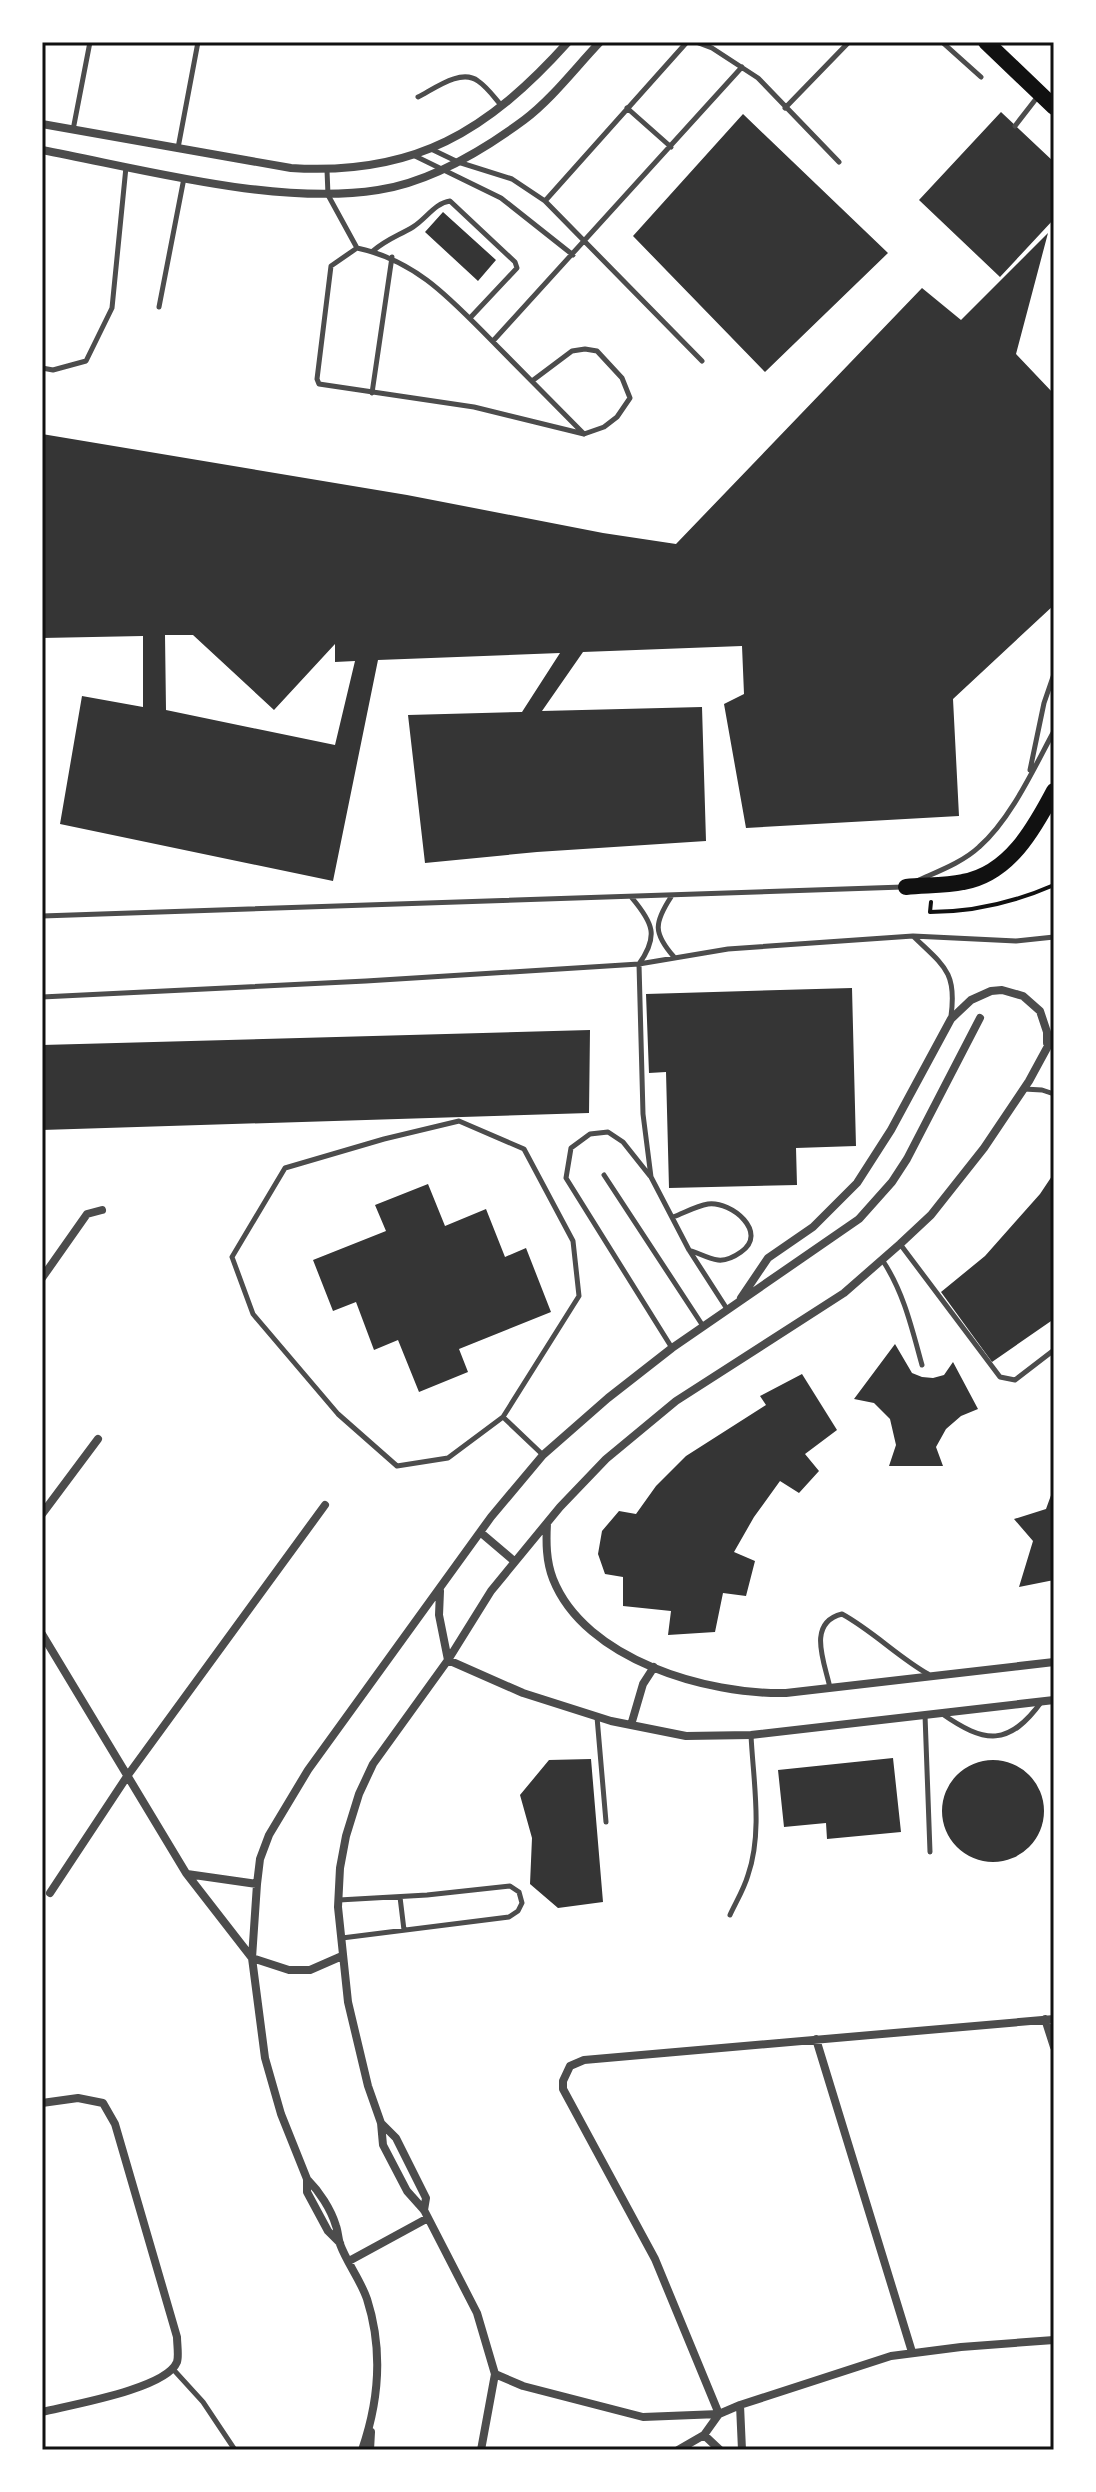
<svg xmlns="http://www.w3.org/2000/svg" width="1096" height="2492" viewBox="0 0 1096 2492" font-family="'Golos Text',sans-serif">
<rect width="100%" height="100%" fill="#fff"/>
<path fill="#353535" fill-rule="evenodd" d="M 1001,112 L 1054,162 L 1054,219 L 1000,277 L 919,200 Z
M 743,114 L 888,253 L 765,372 L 633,236 Z
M 443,212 L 496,260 L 478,281 L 425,232 Z
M 1048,233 L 1016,354 L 1054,394 L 1054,605 L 953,699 L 959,816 L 746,828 L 724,704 L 744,694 L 742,646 L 583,652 L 542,711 L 702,707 L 706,841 L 537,852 L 425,863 L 408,715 L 522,712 L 560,653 L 378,660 L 333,881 L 60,824 L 82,696 L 143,707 L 143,636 L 42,638 L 42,434 L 407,495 L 603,533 L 676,544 L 922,288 L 961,320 ZM 165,635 L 193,635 L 274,710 L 335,644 L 335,662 L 355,661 L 335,745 L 166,710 Z
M 852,988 L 856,1146 L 796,1148 L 797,1185 L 669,1188 L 666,1072 L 649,1073 L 646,994 Z
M 590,1030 L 589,1113 L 42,1130 L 42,1045 Z
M 1054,1173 L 1054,1319 L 992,1362 L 941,1292 L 985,1256 L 1040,1194 Z
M 428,1184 L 445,1226 L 486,1209 L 505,1257 L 526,1248 L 551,1312 L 459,1349 L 468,1372 L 419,1392 L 398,1340 L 374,1350 L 356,1302 L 333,1311 L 313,1260 L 386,1231 L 375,1205 Z
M 895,1344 L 912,1373 L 922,1377 L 933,1378 L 944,1375 L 953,1362 L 978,1409 L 961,1416 L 946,1429 L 936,1447 L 943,1466 L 889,1466 L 896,1445 L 890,1419 L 874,1403 L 854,1399 Z
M 802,1374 L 837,1430 L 805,1454 L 819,1471 L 799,1493 L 780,1481 L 754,1517 L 734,1552 L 755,1561 L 746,1596 L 723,1593 L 715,1632 L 668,1635 L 671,1611 L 623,1606 L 623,1577 L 605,1574 L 598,1554 L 602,1531 L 619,1511 L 636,1514 L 656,1486 L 686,1456 L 766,1405 L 760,1396 Z
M 1054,1487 L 1054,1580 L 1019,1587 L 1033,1541 L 1014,1519 L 1046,1509 Z
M 893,1758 L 901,1832 L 827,1839 L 826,1823 L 784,1827 L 778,1770 Z
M 591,1759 L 603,1902 L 558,1908 L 530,1884 L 532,1838 L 520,1795 L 549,1760 Z
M942 1811a51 51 0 1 1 102 0a51 51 0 1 1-102 0Z"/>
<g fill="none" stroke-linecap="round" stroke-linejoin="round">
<path stroke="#111" stroke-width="4" d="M 931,902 L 930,912 C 973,912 1015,902 1054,885"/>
<path stroke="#4c4c4c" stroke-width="5" d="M 696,42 L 712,48 L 758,78 L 839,162
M 942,42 L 981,77
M 418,97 C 434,89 461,68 478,81 C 487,87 494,97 501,105
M 627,108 L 671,147
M 785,108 L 849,42
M 1015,126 L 1039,95
M 73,130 L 90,42
M 178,148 L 198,42
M 431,149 L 458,162 L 512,179 L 545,201 L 702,361
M 413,155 L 501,198 L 573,255
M 327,170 L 328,195 L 357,248
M 545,201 L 687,42
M 373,251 C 387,239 398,236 413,227 C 426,219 435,203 450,201 L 515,262 L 517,268 L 470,318
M 159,307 L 184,178
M 493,341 L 742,67
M 42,368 L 53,370 L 86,361 L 112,308 L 126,167
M 532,381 L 572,351 L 585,349 L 597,351 L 622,378 L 630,398 L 617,417 L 604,427 L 584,434 L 474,407 L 319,384 L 317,379 L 331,266 L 357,248 C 419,261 454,303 497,346 C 526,375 555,405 584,434
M 372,393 L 392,257
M 1030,770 L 1044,703 L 1054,674
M 919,880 C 939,871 963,862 979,847 C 1011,819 1034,768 1054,731
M 671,897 C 654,923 653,933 674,957
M 632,898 C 653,923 659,936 639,964 L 643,1114 L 651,1177 L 689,1250 L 727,1309
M 42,916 L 903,887
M 914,937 C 944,966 957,972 951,1016
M 42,997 L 366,981 L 639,964 L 728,949 L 913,936 L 1016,941 L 1054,937
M 1024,1089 L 1042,1090 L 1054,1094
M 459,1121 L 524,1149 L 573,1241 L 579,1296 L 503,1417 L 448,1458 L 397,1466 L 338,1414 L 253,1314 L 232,1257 L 285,1168 L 384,1139 Z
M 604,1175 L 703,1326
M 650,1176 L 623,1142 L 608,1132 L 590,1134 L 571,1148 L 566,1178 L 672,1348
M 673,1217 C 684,1213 696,1206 708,1204 C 732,1201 769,1233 741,1252 C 734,1257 727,1261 718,1260 C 709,1259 698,1253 689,1250
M 900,1244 L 1000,1377 L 1015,1380 L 1054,1350
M 883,1261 C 904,1293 912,1329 922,1365
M 503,1417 L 543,1455
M 830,1688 C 825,1663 806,1623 842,1614 C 873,1631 898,1657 928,1674
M 941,1713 C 985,1744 1009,1747 1042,1701
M 925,1715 L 930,1852
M 597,1717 L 606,1822
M 400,1897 L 404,1930
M 339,1900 L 427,1895 L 510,1886 L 519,1892 L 522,1903 L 518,1911 L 509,1917 L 342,1938
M 730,1915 C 736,1902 744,1889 748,1875 C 763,1832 753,1779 751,1735
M 172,2368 L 203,2402 L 235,2450"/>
<path stroke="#4c4c4c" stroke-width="8" d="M 42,124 L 291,168 C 415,176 488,131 568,42
M 42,150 C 143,169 277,206 378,190 C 430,182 482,151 524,120 C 552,99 576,67 600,42
M 42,1278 L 87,1214 L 102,1210
M 741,1298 L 768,1258 L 813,1227 L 857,1183 L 891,1130 L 951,1019 L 971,1000 L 991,991 L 1002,990 L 1023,996 L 1040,1011 L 1047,1032 L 1047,1043
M 42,1514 L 98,1439
M 547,1523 C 546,1542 546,1561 553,1579 C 585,1660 708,1695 786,1693 L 1054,1662
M 480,1532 L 514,1561
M 440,1591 L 439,1615 L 448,1660 L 523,1693 L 611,1721 L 686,1736 L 751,1735 L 1054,1700
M 42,1634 L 186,1873 L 252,1958 L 289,1970 L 310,1970 L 342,1956
M 631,1725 L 643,1684 L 654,1667
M 187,1874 L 257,1884
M 50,1893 L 128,1775 L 325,1505
M 1045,2019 L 1054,2047
M 816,2039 L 912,2352
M 42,2103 L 78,2098 L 103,2103 L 115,2124 L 177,2337 C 177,2344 179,2356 177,2362 C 166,2389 70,2405 42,2412
M 382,2124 L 396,2138 L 426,2198 L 424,2210
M 307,2179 C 319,2191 331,2209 336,2226 C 338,2231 338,2238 340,2244 C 347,2263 360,2279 367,2299 C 383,2349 379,2401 362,2450
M 340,2243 L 328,2231 L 307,2192 L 307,2179 L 281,2114 L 265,2058 L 252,1958 L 257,1884 L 260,1859 L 269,1835 L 308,1770 L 491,1517 L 543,1455 L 608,1398 L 672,1348 L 859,1219 L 892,1182 L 907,1159 L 980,1018
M 349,2261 L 428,2218
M 495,2374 L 523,2386 L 643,2417 L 719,2414 L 740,2405 L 891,2356 L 961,2347 L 1054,2340
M 740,2405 L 742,2450
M 719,2414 L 655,2259 L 563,2089 L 563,2081 L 570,2066 L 584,2060 L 1054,2019
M 704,2435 L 720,2450
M 370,2450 L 371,2432
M 481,2450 L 495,2374 L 477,2313 L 424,2210 L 407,2191 L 383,2145 L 381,2123 L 368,2086 L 348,2002 L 338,1907 L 340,1868 L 346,1836 L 359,1794 L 373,1764 L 448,1660 L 491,1591 L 560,1507 L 606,1459 L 676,1401 L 844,1293 L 900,1244 L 931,1215 L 984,1148 L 1029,1081 L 1054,1035
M 678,2450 L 704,2435 L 719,2414"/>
<path stroke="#111" stroke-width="16" d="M 986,42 L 1054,107
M 906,887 C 925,885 945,886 963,882 C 1009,874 1034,829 1054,791"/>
</g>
<rect width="1096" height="2492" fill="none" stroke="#ffffff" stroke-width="88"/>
<rect x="44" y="44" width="1008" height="2404" fill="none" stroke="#111" stroke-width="3"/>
</svg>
